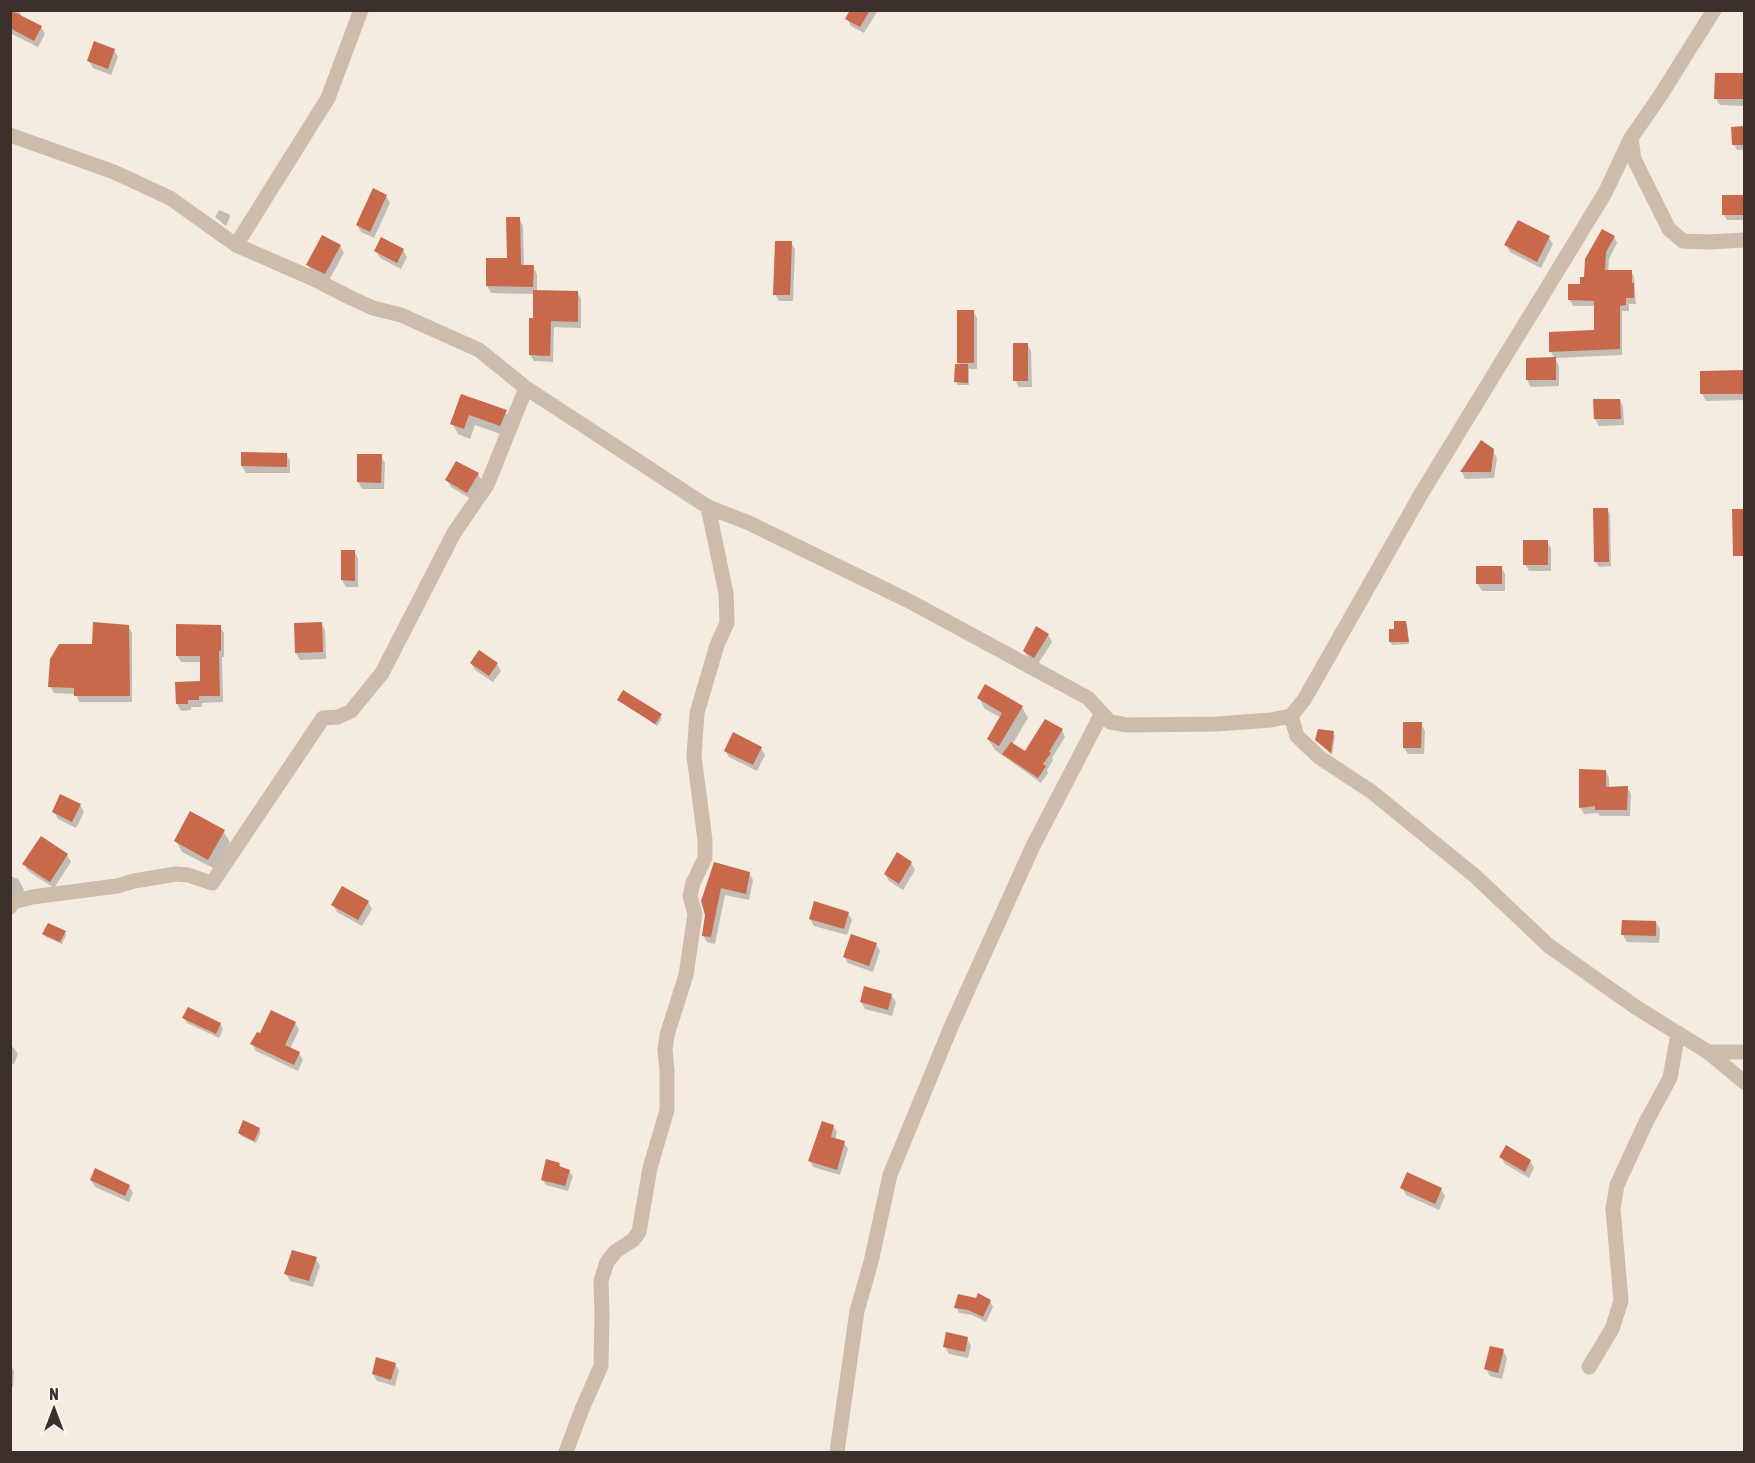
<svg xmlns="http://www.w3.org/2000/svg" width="1755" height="1463" viewBox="0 0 1755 1463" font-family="'Asap Condensed',sans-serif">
<rect width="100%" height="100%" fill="#f4ebe1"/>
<path fill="#0003" d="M 10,10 L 19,11 L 22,17 L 41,27 L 45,34 L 38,47 L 10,33 Z
M 852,10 L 878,10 L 864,33 L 851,26 L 847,19 Z
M 114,50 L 118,57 L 111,75 L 93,68 L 89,61 Z
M 1744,75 L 1744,106 L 1720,105 L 1716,99 Z
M 1744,127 L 1744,150 L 1737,150 L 1734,144 L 1732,128 Z
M 386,196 L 390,203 L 374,238 L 361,232 L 357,225 Z
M 1724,197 L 1744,197 L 1744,220 L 1727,220 L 1724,215 Z
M 219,210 L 229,214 L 230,217 L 226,226 L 215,217 Z
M 519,219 L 523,226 L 524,266 L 533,267 L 537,274 L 537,291 L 578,293 L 581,299 L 581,328 L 554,327 L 553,362 L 534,361 L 530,355 L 535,320 L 535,294 L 491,293 L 487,286 L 508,259 Z
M 1614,237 L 1617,243 L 1609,259 L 1608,272 L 1631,271 L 1634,277 L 1636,304 L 1629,304 L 1629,311 L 1622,311 L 1622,355 L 1555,358 L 1559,366 L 1559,386 L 1531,387 L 1527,380 L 1527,359 L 1555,359 L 1551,352 L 1596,331 L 1596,306 L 1573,306 L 1570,300 L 1582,285 Z
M 1549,238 L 1553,244 L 1541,268 L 1510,252 L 1506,245 Z
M 791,243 L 795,249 L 793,301 L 779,301 L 775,294 Z
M 340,246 L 344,253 L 329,280 L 312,272 L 308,265 Z
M 403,250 L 407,257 L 401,269 L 380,258 L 376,251 Z
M 973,311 L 977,318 L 977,369 L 969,369 L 969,385 L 957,385 L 956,382 L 960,365 L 958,363 Z
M 1027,344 L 1031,351 L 1032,387 L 1019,387 L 1015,380 Z
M 1744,371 L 1744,400 L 1706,401 L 1702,394 L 1701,372 Z
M 462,396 L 505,412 L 512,422 L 506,436 L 475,425 L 470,439 L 458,434 L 452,423 Z
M 1620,400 L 1623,407 L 1624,425 L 1599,426 L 1595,419 Z
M 1481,443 L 1492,450 L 1497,458 L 1494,478 L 1465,479 L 1462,472 Z
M 243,454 L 286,454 L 290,461 L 290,473 L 246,473 L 242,466 Z
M 381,456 L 385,463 L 384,489 L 362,489 L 358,482 Z
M 478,474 L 482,481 L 471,499 L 451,487 L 447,480 Z
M 1607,509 L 1610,514 L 1611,566 L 1599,567 L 1596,562 Z
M 1547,541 L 1551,548 L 1551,571 L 1529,571 L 1525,564 Z
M 354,551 L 358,558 L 358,587 L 346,587 L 342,580 Z
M 1501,567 L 1505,574 L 1505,591 L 1482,591 L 1478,584 Z
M 321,623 L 325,630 L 326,659 L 300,660 L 296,653 Z
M 1407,625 L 1409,644 L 1392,645 L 1390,642 Z
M 128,626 L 132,633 L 132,702 L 79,702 L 76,694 L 54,693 L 50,686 L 93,646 Z
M 220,627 L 224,633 L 224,657 L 222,657 L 223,702 L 202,703 L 202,707 L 191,707 L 191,710 L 181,711 L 177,704 L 201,682 L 201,662 L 181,662 L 177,655 Z
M 1048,635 L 1052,642 L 1038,664 L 1028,658 L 1024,651 Z
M 471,663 L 497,664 L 501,671 L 493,682 L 475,670 Z
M 979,698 L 1022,707 L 1028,718 L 1012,745 L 1025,753 L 1062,730 L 1065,737 L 1052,758 L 1053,760 L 1047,770 L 1048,773 L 1041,783 L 995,750 L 988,739 L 1001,718 L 985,709 Z
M 619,700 L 660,715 L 662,718 L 657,726 Z
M 1421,724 L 1425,731 L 1424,754 L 1408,754 L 1404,748 Z
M 1333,733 L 1335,736 L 1332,755 L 1319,743 Z
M 761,748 L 765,755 L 757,771 L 729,757 L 725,750 Z
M 1606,771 L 1609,778 L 1609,788 L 1627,788 L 1631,794 L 1630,816 L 1600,816 L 1598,813 L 1584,814 L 1580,807 Z
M 80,805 L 84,812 L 76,828 L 58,819 L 54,812 Z
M 223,831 L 230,842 L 215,869 L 182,852 L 176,841 Z
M 67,855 L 71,862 L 54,888 L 28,871 L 24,864 Z
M 715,863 L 749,873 L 753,880 L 749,900 L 725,895 L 715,944 L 707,942 L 703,935 Z
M 911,863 L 915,870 L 903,890 L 889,881 L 885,874 Z
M 10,876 L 18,879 L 24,890 L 17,902 L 10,907 Z
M 368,902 L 372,909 L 362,926 L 337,912 L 333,905 Z
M 848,913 L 852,920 L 847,935 L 814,926 L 810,919 Z
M 1656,922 L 1660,929 L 1659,943 L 1627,942 L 1623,935 Z
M 65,932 L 66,935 L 62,944 L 46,937 L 44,934 Z
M 876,944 L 880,951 L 873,972 L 848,963 L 844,956 Z
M 891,995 L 896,1002 L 892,1016 L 865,1009 L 861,1002 Z
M 184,1018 L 220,1024 L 223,1029 L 219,1038 L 187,1023 Z
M 295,1023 L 299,1030 L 290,1049 L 299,1053 L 303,1060 L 298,1071 L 256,1051 L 252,1044 L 261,1035 Z
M 10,1046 L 14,1048 L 18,1054 L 14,1064 L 10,1063 Z
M 833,1126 L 837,1132 L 835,1140 L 844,1143 L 848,1149 L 840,1175 L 813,1167 L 810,1161 Z
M 259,1129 L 261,1132 L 256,1143 L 241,1136 L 239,1133 Z
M 1501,1157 L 1530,1161 L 1534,1168 L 1529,1178 L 1505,1164 Z
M 559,1164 L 562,1169 L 569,1171 L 573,1176 L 568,1191 L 546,1185 L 542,1179 Z
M 91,1180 L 129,1186 L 133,1193 L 129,1202 L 95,1187 Z
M 1402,1188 L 1441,1189 L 1445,1196 L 1439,1210 L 1406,1195 Z
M 316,1259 L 320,1266 L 313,1287 L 290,1281 L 286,1274 Z
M 977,1300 L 990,1301 L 993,1307 L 986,1322 L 972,1315 L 959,1313 L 956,1307 Z
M 967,1339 L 971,1346 L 968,1358 L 949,1354 L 945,1347 Z
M 1503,1351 L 1507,1358 L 1502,1379 L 1490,1376 L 1486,1369 Z
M 395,1364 L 399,1371 L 395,1386 L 377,1381 L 373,1374 Z
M 10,1365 L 14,1371 L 13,1387 L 10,1387 Z"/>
<path fill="#c8694b" d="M 10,10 L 42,26 L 34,41 L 10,28 Z
M 850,10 L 870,10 L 860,27 L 845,19 Z
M 94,41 L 115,49 L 108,69 L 87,61 Z
M 1715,73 L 1744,73 L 1744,99 L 1714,99 Z
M 1744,126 L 1744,145 L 1732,145 L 1731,127 Z
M 373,188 L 387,195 L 370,232 L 356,225 Z
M 1722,195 L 1744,195 L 1744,215 L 1722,215 Z
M 506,217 L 520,217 L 521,265 L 534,265 L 533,287 L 486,286 L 486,258 L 507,258 Z
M 1518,220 L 1550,236 L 1537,262 L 1504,245 Z
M 1602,229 L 1615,236 L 1606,252 L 1605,270 L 1632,270 L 1632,283 L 1634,283 L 1634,298 L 1626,298 L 1626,305 L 1620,306 L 1620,349 L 1549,352 L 1549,332 L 1594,330 L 1594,301 L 1568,300 L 1568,284 L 1580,284 L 1580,277 L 1584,277 L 1585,259 Z
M 322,235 L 341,245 L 325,274 L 306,265 Z
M 381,237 L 404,249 L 397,263 L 374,251 Z
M 775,241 L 792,241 L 790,295 L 773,295 Z
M 533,290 L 578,291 L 578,322 L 551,321 L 550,356 L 529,355 L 529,318 L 533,318 Z
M 957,310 L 974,310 L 974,363 L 957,363 Z
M 1013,343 L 1028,343 L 1028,381 L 1013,381 Z
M 1556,357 L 1556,380 L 1526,380 L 1526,358 Z
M 955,364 L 968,364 L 968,383 L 954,382 Z
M 1744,370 L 1744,394 L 1700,394 L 1700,371 Z
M 461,394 L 507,410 L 500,426 L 469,415 L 464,429 L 450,424 Z
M 1593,399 L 1620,399 L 1621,419 L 1594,419 Z
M 1481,440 L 1494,449 L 1491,472 L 1460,472 Z
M 241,452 L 287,453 L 287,467 L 241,466 Z
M 357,454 L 382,454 L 381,483 L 357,482 Z
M 456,461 L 479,473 L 467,493 L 445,480 Z
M 1593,508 L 1608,508 L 1609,562 L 1594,562 Z
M 1732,509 L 1744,509 L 1744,556 L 1733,556 Z
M 1523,540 L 1548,540 L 1548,565 L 1523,565 Z
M 341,550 L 355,550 L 355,581 L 341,580 Z
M 1476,566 L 1502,566 L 1502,584 L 1476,584 Z
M 1394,621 L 1406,621 L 1409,642 L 1389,642 L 1389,629 L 1394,629 Z
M 93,622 L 129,625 L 130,696 L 74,696 L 74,688 L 48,687 L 50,659 L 59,644 L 92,644 Z
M 322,622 L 323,652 L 295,653 L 294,623 Z
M 176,624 L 221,625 L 221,651 L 219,651 L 220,696 L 199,696 L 199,700 L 188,700 L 188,704 L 176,704 L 175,682 L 200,681 L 200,656 L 176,656 Z
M 1036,626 L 1049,634 L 1034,658 L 1023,651 Z
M 479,650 L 498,663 L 489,676 L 470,663 Z
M 985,684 L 1023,706 L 999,746 L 987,739 L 1002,713 L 977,698 Z
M 623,690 L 662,714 L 655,724 L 617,700 Z
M 1045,719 L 1063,729 L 1049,752 L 1051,753 L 1043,764 L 1046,766 L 1038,778 L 1002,754 L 1011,742 L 1025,751 Z
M 1403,722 L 1422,722 L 1421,748 L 1403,748 Z
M 1318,729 L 1334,731 L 1331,753 L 1315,740 Z
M 733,732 L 762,747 L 753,765 L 724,751 Z
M 1579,769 L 1606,770 L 1606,787 L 1628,786 L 1627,810 L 1595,810 L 1595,806 L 1579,808 Z
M 60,794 L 81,804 L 72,822 L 52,812 Z
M 190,811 L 225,830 L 208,860 L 174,841 Z
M 41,836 L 68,854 L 50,882 L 22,864 Z
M 897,852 L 912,862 L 899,884 L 884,874 Z
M 714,862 L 750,872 L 746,894 L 721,888 L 711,937 L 702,936 L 705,915 L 701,901 Z
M 342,886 L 369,901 L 358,920 L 331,905 Z
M 814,901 L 849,912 L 844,929 L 809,919 Z
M 1622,920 L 1656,921 L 1656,936 L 1621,935 Z
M 48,923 L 66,931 L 60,942 L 42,934 Z
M 851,934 L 877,943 L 869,966 L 843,957 Z
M 864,986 L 892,994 L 888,1010 L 860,1002 Z
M 188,1007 L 221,1023 L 216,1034 L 182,1018 Z
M 271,1010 L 296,1022 L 285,1045 L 300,1052 L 294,1065 L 250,1044 L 257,1032 L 260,1033 Z
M 243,1120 L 260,1128 L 254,1141 L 238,1133 Z
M 822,1121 L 834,1125 L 831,1137 L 845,1141 L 837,1170 L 808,1161 Z
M 1506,1145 L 1531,1160 L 1525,1172 L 1499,1157 Z
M 546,1159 L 560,1163 L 559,1166 L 570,1170 L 565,1186 L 541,1180 Z
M 95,1168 L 130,1185 L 125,1196 L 90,1180 Z
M 1407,1172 L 1442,1188 L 1435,1204 L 1400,1188 Z
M 292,1250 L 317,1257 L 309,1281 L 284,1274 Z
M 978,1293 L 991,1300 L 983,1317 L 968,1310 L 954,1308 L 958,1294 L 976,1298 Z
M 946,1332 L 968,1337 L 965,1352 L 943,1347 Z
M 1490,1346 L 1504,1349 L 1498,1373 L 1484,1369 Z
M 376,1357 L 396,1363 L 391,1380 L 372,1374 Z"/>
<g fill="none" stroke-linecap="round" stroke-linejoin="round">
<path stroke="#cdbbac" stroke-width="15" d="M 10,135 L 114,172 L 170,198 L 236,245 L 314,279 L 351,298 L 373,308 L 401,315 L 479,350 L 526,388 L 708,507 L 749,523 L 909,601 L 1088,698 L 1110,722 L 1127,725 L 1217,724 L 1271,720 L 1291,716 L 1297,736 L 1319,757 L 1372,792 L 1475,876 L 1549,946 L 1637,1008 L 1708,1052 L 1744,1082
M 1631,138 L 1634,159 L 1669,229 L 1683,241 L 1708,242 L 1744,240
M 236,245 L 328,98 L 361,10
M 1291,716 L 1304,700 L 1421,494 L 1605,193 L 1631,138 L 1660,96 L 1714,10
M 10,907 L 13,902 L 32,897 L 117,886 L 134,881 L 176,874 L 188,875 L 212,883 L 323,718 L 338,717 L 351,711 L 382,673 L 454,533 L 487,485 L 526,388
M 1708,1052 L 1744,1052
M 1589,1367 L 1612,1329 L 1621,1301 L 1613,1209 L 1617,1185 L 1646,1122 L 1670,1078 L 1678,1033
M 566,1452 L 582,1409 L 601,1366 L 602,1315 L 601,1281 L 607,1262 L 616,1251 L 633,1240 L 639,1232 L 650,1168 L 667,1110 L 667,1071 L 665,1050 L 667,1035 L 686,975 L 695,914 L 690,896 L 693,883 L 705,858 L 705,840 L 694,756 L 697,713 L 717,645 L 727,623 L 726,593 L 708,507
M 837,1452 L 857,1311 L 871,1262 L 890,1175 L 951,1027 L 1033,846 L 1101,715"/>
</g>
<rect width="1755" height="1463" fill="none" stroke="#3b302b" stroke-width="24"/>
<g transform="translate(54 1409)" stroke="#fbf5ee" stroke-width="4.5" paint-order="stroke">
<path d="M0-4.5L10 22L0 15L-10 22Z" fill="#3b302b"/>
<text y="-9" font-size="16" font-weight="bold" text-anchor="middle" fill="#3b302b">N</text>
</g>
</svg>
